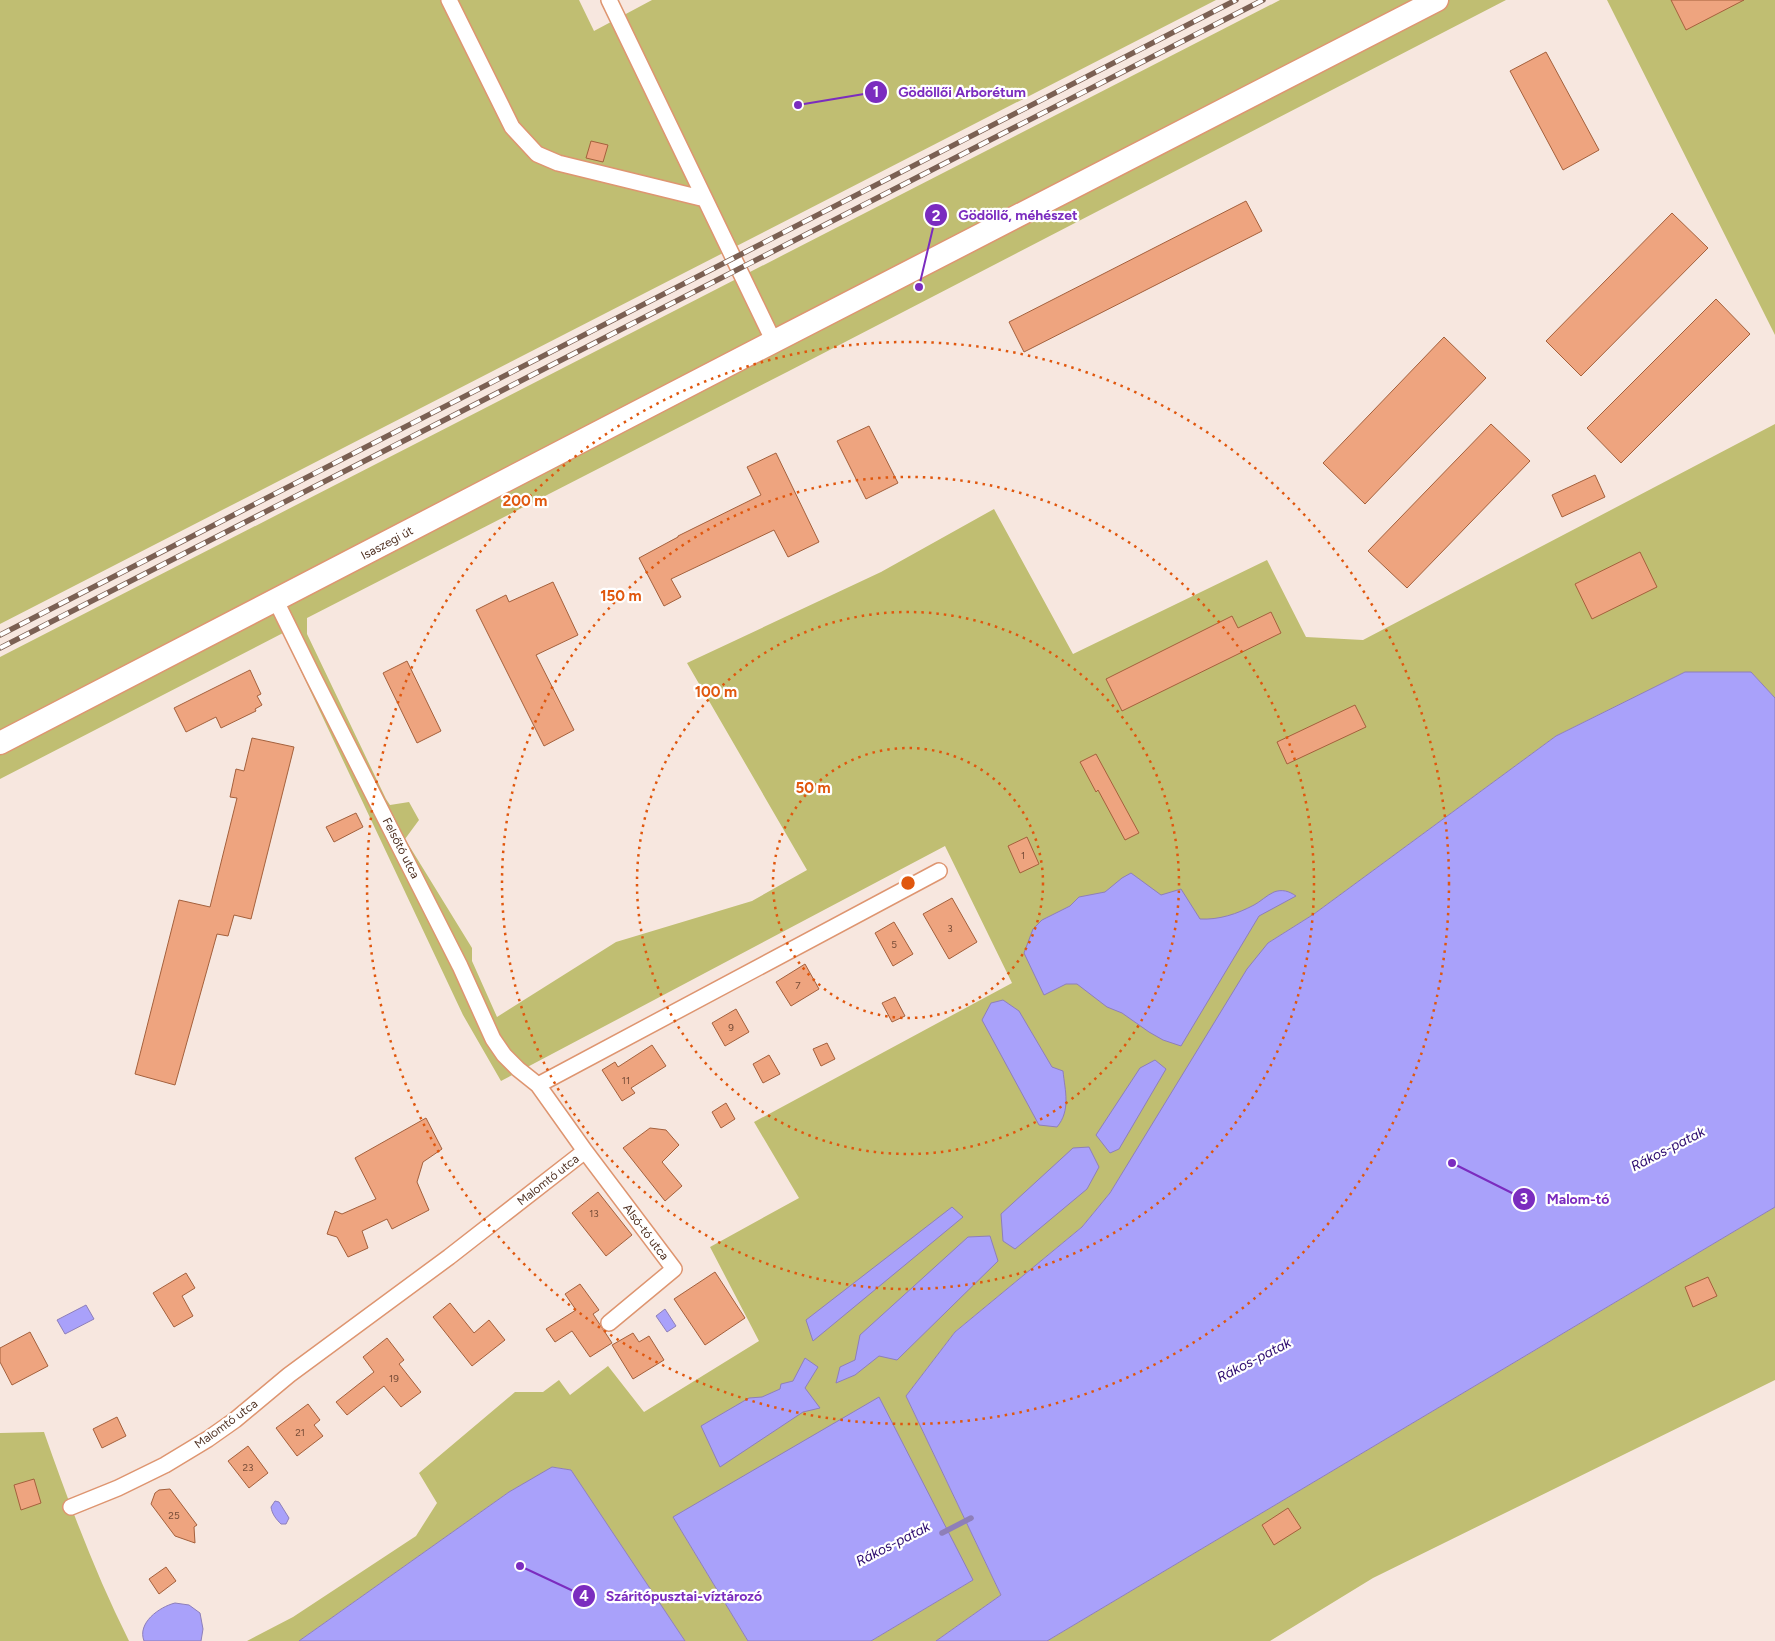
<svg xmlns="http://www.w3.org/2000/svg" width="1775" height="1641" viewBox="0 0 1775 1641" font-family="Figtree,sans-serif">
<rect width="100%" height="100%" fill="#f7e7df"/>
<path fill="#c0be72" d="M 0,0 L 579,0 L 594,31 L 652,0 L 1216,0 L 0,624 Z
M 1280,0 L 1506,0 L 789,371 L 307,618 L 307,634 L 386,799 L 390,805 L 409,802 L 419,820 L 405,839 L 472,948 L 472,961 L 497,1017 L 616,942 L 752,901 L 807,870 L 687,663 L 881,572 L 994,509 L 1073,654 L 1267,560 L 1306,637 L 1363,640 L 1775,424 L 1775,698 L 1751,672 L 1685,672 L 1556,736 L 1314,914 L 1268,943 L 1110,1193 L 1082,1227 L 955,1332 L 906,1396 L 1001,1595 L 936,1641 L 871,1641 L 973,1580 L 673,1517 L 748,1641 L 685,1641 L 571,1470 L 553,1467 L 509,1492 L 299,1641 L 247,1641 L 293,1617 L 416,1536 L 437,1503 L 419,1473 L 515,1392 L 543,1392 L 559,1380 L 570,1395 L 608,1366 L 644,1412 L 759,1341 L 710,1247 L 799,1198 L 754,1122 L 1012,983 L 945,846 L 501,1081 L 463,1015 L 283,633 L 0,779 L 0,657 Z
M 1607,0 L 1775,0 L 1775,335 Z
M 1775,1207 L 1775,1380 L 1373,1578 L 1270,1641 L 1047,1641 Z
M 44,1432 C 69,1503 95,1573 129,1641 L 0,1641 L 0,1433 Z"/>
<path fill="#a9a1fa" stroke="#8e7fb9" d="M 1685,672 L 1751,672 L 1775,698 L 1775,1207 L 1047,1641 L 936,1641 L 1001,1595 L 906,1396 L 955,1332 L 1082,1227 L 1110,1193 L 1247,969 L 1268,943 L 1314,914 L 1556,736 Z
M 1131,873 L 1161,895 L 1181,889 L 1200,919 C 1219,920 1237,914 1254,905 C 1260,902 1267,895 1274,892 C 1282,889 1289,891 1296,896 L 1259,916 L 1181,1046 L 1163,1040 L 1149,1032 L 1122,1013 L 1107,1007 L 1077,984 L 1066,984 L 1044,995 L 1024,953 L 1033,929 L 1042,920 L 1070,906 L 1079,897 L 1105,892 L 1122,878 Z
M 1003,1000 L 1019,1011 L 1052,1067 L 1063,1071 C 1065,1091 1071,1110 1057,1127 L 1039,1125 L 982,1020 L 991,1003 Z
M 1155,1060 L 1166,1069 L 1119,1149 L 1110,1153 L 1096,1135 L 1140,1068 Z
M 1089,1147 L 1099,1167 L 1087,1189 L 1015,1249 L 1003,1241 L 1001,1214 L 1073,1148 Z
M 952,1207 L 963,1217 L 813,1341 L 806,1320 Z
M 990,1236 L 998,1261 L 897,1360 L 879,1356 L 855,1375 L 836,1383 L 840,1367 L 855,1360 L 860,1335 L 968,1237 Z
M 86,1305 L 94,1319 L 65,1334 L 57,1320 Z
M 665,1309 L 676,1326 L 667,1332 L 656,1316 Z
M 805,1358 L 818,1367 L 805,1388 L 820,1408 L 803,1412 L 720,1467 L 701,1426 L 749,1398 L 762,1397 L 780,1389 L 781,1384 L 793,1381 Z
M 879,1397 L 973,1580 L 871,1641 L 748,1641 L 673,1517 Z
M 552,1467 L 571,1470 L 685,1641 L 299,1641 L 509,1492 Z
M 275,1501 L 279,1502 L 289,1518 L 286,1524 L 281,1524 C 276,1519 272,1514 271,1507 Z
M 175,1603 L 189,1605 L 200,1613 L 203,1629 L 201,1641 L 144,1641 C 137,1623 159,1607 175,1603 Z"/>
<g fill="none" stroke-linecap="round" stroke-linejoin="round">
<path stroke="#8e7fb9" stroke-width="5.5" d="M 942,1533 L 971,1518"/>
</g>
<path fill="#eea47f" stroke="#a4603c" d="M 1671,0 L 1744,0 L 1686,30 Z
M 1546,52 L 1599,150 L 1563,170 L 1510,71 Z
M 591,141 L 608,145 L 603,162 L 586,158 Z
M 1246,201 L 1262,231 L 1024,352 L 1009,322 Z
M 1672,213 L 1708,248 L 1581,376 L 1546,341 Z
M 1716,299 L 1750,334 L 1621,463 L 1587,428 Z
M 1444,337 L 1486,378 L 1365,504 L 1323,463 Z
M 1491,424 L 1530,461 L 1407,588 L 1368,551 Z
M 869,426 L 898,483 L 866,499 L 837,441 Z
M 776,453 L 819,542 L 788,557 L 774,530 L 671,579 L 681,597 L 664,606 L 639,558 L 678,537 L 678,536 L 761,495 L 747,467 Z
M 1595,475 L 1605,497 L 1562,517 L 1552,495 Z
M 1640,552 L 1657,587 L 1592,619 L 1575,584 Z
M 553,582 L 578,635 L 536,655 L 574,730 L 544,746 L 476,610 L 506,595 L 509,602 Z
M 1271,612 L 1281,633 L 1122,711 L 1106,679 L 1232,616 L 1238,628 Z
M 407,661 L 441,731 L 417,743 L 383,673 Z
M 250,670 L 261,694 L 257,696 L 262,705 L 255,709 L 256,711 L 221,728 L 216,717 L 186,732 L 174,708 Z
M 1355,705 L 1366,727 L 1287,764 L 1277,742 Z
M 252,738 L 294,747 L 251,919 L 234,915 L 228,936 L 217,934 L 175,1085 L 135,1074 L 179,900 L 210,907 L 237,798 L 230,797 L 236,769 L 244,771 Z
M 1096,754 L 1139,833 L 1125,840 L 1098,790 L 1096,792 L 1080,762 Z
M 356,813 L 363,827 L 334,842 L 326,827 Z
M 1027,837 L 1039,864 L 1020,873 L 1008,846 Z
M 952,898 L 977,942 L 949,959 L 923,914 Z
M 894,922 L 913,954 L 893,966 L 875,933 Z
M 805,964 L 819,989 L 791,1006 L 776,982 Z
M 895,997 L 905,1016 L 892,1022 L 882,1003 Z
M 736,1009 L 749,1032 L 725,1046 L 712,1023 Z
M 827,1043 L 835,1059 L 821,1066 L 813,1049 Z
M 652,1045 L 666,1066 L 631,1088 L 635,1093 L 622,1101 L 602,1070 L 615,1062 L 618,1067 Z
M 769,1055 L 780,1074 L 763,1083 L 753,1064 Z
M 726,1103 L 735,1119 L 721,1128 L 712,1112 Z
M 426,1118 L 442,1149 L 423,1162 L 417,1182 L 429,1210 L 392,1229 L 387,1219 L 362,1231 L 368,1248 L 348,1257 L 337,1237 L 327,1234 L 335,1211 L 342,1214 L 376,1199 L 355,1158 Z
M 650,1128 L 666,1130 L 679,1145 L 662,1162 L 682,1186 L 665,1201 L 623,1148 Z
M 598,1192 L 632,1235 L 606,1256 L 572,1213 Z
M 715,1272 L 745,1318 L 705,1345 L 674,1299 Z
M 186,1273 L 195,1288 L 182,1296 L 193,1316 L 174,1327 L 153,1293 Z
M 1708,1277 L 1717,1296 L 1693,1307 L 1685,1287 Z
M 580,1284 L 599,1310 L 593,1314 L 612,1343 L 590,1357 L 572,1331 L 555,1342 L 546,1329 L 576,1310 L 565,1294 Z
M 450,1303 L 474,1333 L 489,1320 L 505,1340 L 472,1366 L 433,1317 Z
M 30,1332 L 48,1366 L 12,1385 L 0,1362 L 0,1348 Z
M 633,1333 L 639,1342 L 649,1336 L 664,1360 L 633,1379 L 612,1345 Z
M 387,1338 L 404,1360 L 399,1364 L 421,1392 L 401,1407 L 384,1386 L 347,1415 L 336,1402 L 374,1372 L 363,1357 Z
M 308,1404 L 320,1420 L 314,1425 L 323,1436 L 297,1456 L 276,1428 Z
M 117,1417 L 126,1436 L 102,1448 L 93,1429 Z
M 248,1446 L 268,1473 L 249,1488 L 228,1461 Z
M 34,1479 L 41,1503 L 21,1510 L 14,1485 Z
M 170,1489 L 197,1525 L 194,1527 L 195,1543 L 175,1536 L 151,1504 L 155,1493 L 159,1490 Z
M 1288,1508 L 1301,1528 L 1274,1545 L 1262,1525 Z
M 166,1567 L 176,1581 L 159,1594 L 149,1579 Z"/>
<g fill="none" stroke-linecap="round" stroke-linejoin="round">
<defs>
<path id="street" d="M 449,0 L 512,127 L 537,154 L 558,163 L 705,199
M 609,0 L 774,342
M 276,601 L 314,678 L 460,966 L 493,1039 L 504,1055 L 518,1069 L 538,1085
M 585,1151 L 674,1269 L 609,1323
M 71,1507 L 118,1488 L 165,1465 L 208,1439 L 235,1420 L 289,1375 L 449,1257 L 585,1151 L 538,1085 L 939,871"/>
<path id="secondary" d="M 0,743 L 730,364 L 1437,0"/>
</defs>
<use href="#street" stroke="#de9570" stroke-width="18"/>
<use href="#secondary" stroke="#de9570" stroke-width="25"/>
<use href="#street" stroke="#fff" stroke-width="15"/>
<use href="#secondary" stroke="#fff" stroke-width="22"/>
<defs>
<path id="rail" d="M 0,635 L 1236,0
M 0,648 L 1263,0"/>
</defs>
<use href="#rail" stroke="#7b6053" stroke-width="5.5"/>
<use href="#rail" stroke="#fff" stroke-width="4" stroke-dasharray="11" stroke-linecap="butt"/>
</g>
<g fill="none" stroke="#e0570d" stroke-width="2.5" stroke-dasharray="2.5 5">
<circle cx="908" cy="883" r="135"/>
<circle cx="908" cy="883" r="271"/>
<circle cx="908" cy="883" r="406"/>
<circle cx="908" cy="883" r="541"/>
</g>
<g text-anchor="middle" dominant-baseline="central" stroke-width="4.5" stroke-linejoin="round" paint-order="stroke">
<g font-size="10" fill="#774d38">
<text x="1023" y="855">1</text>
<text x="950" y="928">3</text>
<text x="894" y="944">5</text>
<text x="798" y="985">7</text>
<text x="731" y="1027">9</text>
<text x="626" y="1080">11</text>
<text x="594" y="1213">13</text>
<text x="394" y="1378">19</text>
<text x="300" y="1432">21</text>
<text x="248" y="1467">23</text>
<text x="174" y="1515">25</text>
</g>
<g font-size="12" fill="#4f3021" stroke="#fff">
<text transform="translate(387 543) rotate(-28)">Isaszegi út</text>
<text transform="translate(401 848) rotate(63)">Felsőtó utca</text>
<text transform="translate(548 1180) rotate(-38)">Malomtó utca</text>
<text transform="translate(646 1232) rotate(53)">Alsó-tó utca</text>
<text transform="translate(226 1424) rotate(-36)">Malomtó utca</text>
</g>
<g font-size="14" font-style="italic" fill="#2b096e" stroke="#fff">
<text transform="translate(1668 1149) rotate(-27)">Rákos-patak</text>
<text transform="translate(1254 1360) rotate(-27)">Rákos-patak</text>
<text transform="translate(893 1544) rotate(-27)">Rákos-patak</text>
</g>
</g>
<circle cx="908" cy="883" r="8" fill="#e0570d" stroke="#fff" stroke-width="2.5"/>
<g font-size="15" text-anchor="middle" font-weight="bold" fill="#e0570d" stroke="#fff" stroke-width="4.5" stroke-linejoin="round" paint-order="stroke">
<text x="525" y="506">200 m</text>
<text x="621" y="601">150 m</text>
<text x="716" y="697">100 m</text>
<text x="813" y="793">50 m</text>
</g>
<path fill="none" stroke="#7b2cbf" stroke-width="2" d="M798 105L876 92M919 287L936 215M1452 1163L1524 1199M520 1566L584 1596"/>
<g fill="#7b2cbf" stroke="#fff" stroke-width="2">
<circle cx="798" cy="105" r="5"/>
<circle cx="919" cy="287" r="5"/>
<circle cx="1452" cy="1163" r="5"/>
<circle cx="520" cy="1566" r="5"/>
<circle cx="876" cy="92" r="12"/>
<circle cx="936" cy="215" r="12"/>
<circle cx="1524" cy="1199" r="12"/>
<circle cx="584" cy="1596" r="12"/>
</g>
<g font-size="15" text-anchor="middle" font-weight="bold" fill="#fff">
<text x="876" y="97">1</text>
<text x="936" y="221">2</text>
<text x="1524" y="1204">3</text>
<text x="584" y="1601">4</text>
</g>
<g font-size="14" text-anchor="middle" font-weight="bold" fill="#7b2cbf" stroke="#fff" stroke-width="4.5" stroke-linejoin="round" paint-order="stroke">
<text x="962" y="97">Gödöllői Arborétum</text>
<text x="1018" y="220">Gödöllő, méhészet</text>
<text x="1578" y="1204">Malom-tó</text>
<text x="684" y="1601">Száritópusztai-víztározó</text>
</g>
</svg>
